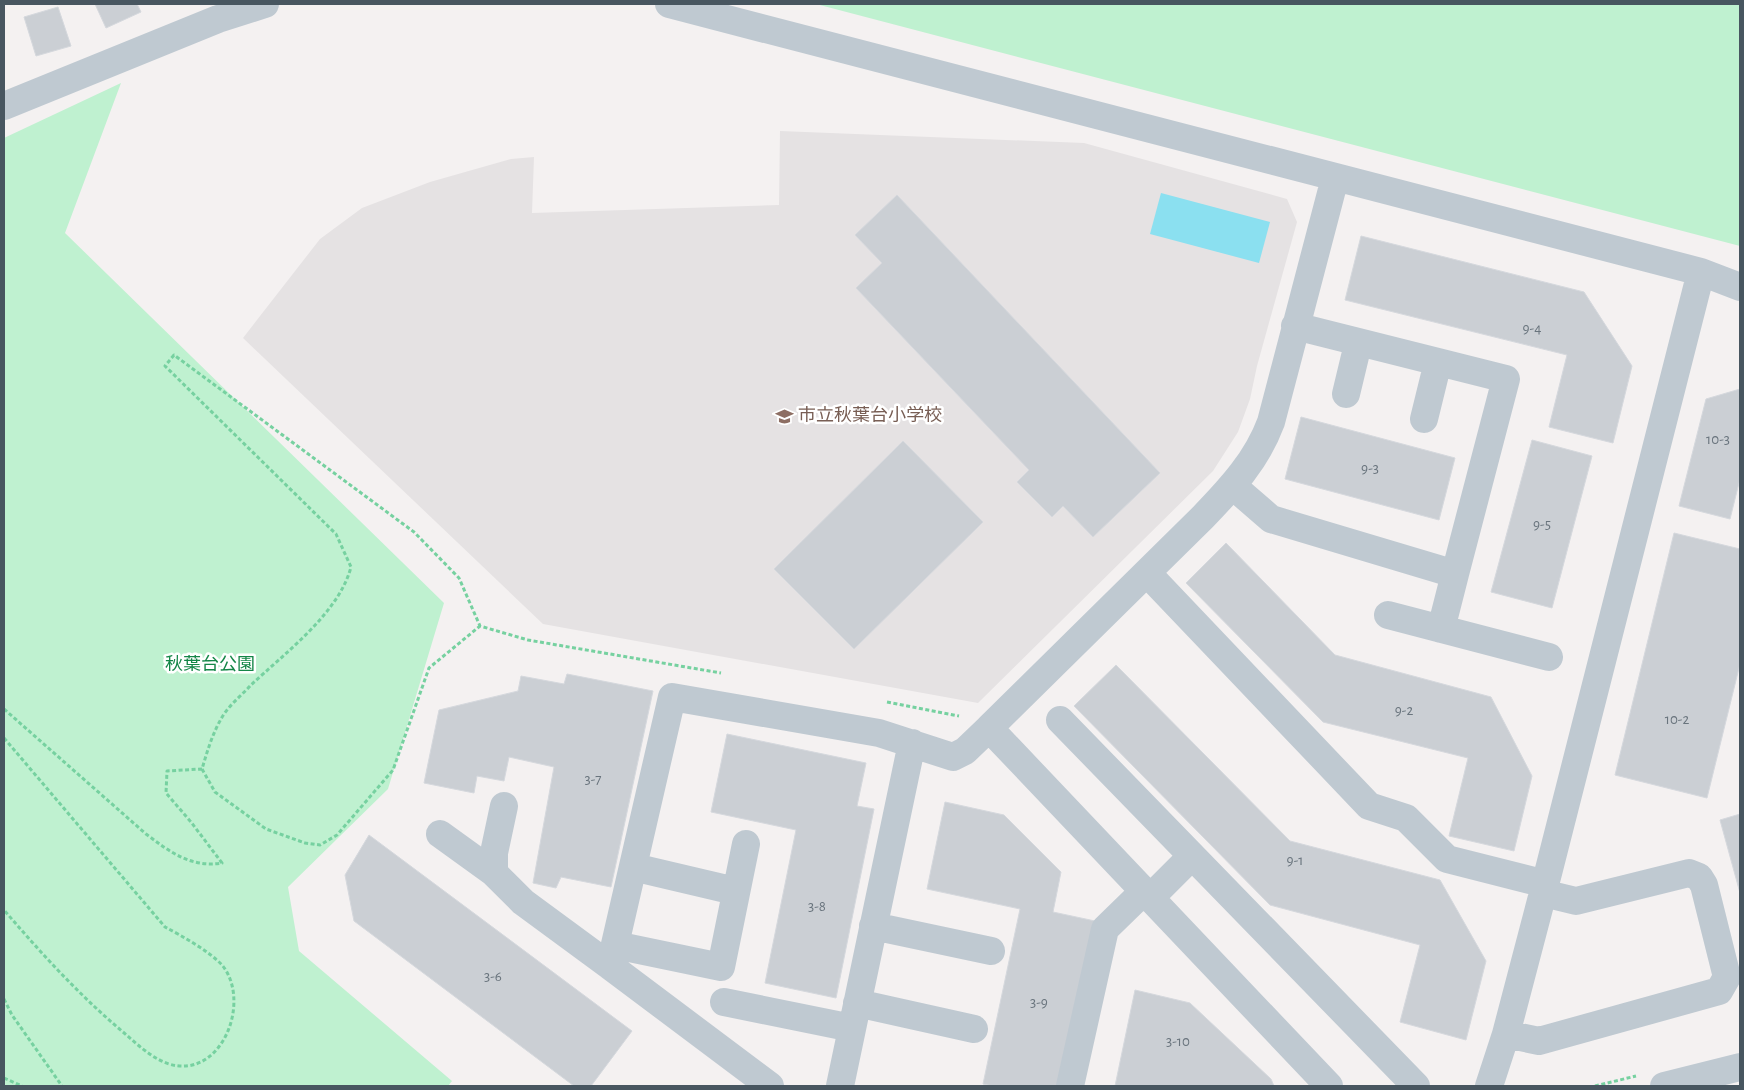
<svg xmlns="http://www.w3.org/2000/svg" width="1744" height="1090" viewBox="0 0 1744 1090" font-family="'Alegreya Sans','Noto Sans JP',sans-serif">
<rect width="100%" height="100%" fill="#f4f1f1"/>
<path fill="#e5e2e3" d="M 780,131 L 1084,143 L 1287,199 L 1297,222 L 1257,366 L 1250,399 L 1238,432 L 1213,471 L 978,703 L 543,624 L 243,338 L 320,239 L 362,208 L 430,182 L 511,159 L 534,157 L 532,213 L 779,205 Z"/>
<path fill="#bff1d0" d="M 816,4 L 1740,4 L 1740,246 Z
M 121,83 L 65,233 L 444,603 L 388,789 L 288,887 L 299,951 L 452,1081 L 448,1086 L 4,1086 L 4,138 Z"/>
<path fill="#8be0f0" d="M 1161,193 L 1270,222 L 1259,263 L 1150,234 Z"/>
<path fill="#cbcfd4" stroke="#d5d8dd" d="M 95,4 L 137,4 L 141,12 L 106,28 Z
M 58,7 L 71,46 L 36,56 L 24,17 Z
M 897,195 L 1160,473 L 1093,537 L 1063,506 L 1052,517 L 1017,482 L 1029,470 L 856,288 L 882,263 L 855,235 Z
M 1361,236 L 1584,292 L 1632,366 L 1613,443 L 1549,427 L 1567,355 L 1345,300 Z
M 1740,389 L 1740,479 L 1730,519 L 1679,506 L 1706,399 Z
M 1301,417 L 1455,458 L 1439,520 L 1285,479 Z
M 1532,440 L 1592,456 L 1552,608 L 1491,592 Z
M 903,441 L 983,522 L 854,649 L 774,569 Z
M 1674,533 L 1740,549 L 1740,664 L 1707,798 L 1615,775 Z
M 1226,543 L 1335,655 L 1491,697 L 1532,776 L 1514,851 L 1449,836 L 1468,758 L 1323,722 L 1186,583 Z
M 1116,665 L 1290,841 L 1440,880 L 1486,961 L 1466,1040 L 1400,1022 L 1420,945 L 1270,905 L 1074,706 Z
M 567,674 L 653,691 L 611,887 L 561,877 L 556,888 L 533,883 L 554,767 L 509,757 L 504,781 L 477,776 L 474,793 L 424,783 L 439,710 L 518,691 L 521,676 L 564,684 Z
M 727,734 L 866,763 L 857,806 L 874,809 L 836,998 L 765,983 L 796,830 L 711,812 Z
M 945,802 L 1004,815 L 1061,872 L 1053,912 L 1095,921 L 1060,1086 L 993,1086 L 983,1084 L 1020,909 L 927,889 Z
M 1740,814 L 1740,893 L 1720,820 Z
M 369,835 L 632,1031 L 591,1086 L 574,1086 L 354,921 L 345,875 Z
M 1135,990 L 1190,1003 L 1271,1079 L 1274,1086 L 1115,1086 Z"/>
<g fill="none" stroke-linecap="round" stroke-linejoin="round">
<path stroke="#76d1a0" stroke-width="3" stroke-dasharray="4 2.5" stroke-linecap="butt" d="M 887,702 L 959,716
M 4,709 L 146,834 C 170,852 191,868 222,863 L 191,822 L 166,793 L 167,771 L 202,769 C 207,752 212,735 221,719 C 228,706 241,696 251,685 C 285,653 339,613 351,567 L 336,534 L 165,366 L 174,355 L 414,532 L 459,578 L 480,626 L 528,640 L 721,673
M 4,738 L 165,927 C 182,936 209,951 222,965 C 252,1001 222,1080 169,1064 C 151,1058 137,1044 123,1032 C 79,995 41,953 4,910
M 202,769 L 215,792 L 266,829 L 305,843 L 320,845 L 337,835 L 393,770 L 429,668 L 480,626
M 4,999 L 12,1015 L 62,1086
M 4,1078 L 22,1086
M 1595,1086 L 1636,1076"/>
<path stroke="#bfc9d1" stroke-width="28" d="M 669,4 L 1701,272 L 1740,287
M 4,106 L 218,19 L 265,4
M 1346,394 L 1358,344
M 1424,419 L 1438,362
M 1233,486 L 1271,519 L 1455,574 L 1506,379 L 1295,326
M 1147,573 L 1369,806 L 1406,818 L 1447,859 L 1546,884
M 1388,615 L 1549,657
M 1441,629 L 1455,574
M 1060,720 L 1416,1086
M 504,806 L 494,853 L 494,873 L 523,902 L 610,966
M 440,834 L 494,873
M 633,867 L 735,891
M 1150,898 L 1192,856
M 873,926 L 991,951
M 615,945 L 721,967 L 746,844
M 724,1002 L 852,1028
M 857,1003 L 974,1029
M 1506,1034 L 1539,1041 L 1719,991 L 1727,977 L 1704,885 L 1699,877 L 1689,873 L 1576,901 L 1543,893
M 770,1086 L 610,966 L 672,697 L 879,733 L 953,757 L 965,751 L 989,728
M 840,1086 L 912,743
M 1070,1086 L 1105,929 L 1143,892
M 1329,1086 L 989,728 L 1203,517 C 1231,488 1257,460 1271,422 L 1335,178
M 1489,1086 L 1506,1034 L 1543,893 L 1701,272
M 1664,1086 L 1740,1067"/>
</g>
<defs>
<symbol id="school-bare" viewBox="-9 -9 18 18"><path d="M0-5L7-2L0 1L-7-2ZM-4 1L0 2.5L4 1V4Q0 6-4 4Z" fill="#8d6e63" stroke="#fff" stroke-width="2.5" paint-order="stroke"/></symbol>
</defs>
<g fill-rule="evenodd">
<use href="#school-bare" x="772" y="404" width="25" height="25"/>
</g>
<g text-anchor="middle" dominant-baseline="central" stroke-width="5" stroke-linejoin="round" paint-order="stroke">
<g font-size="15" fill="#69747d">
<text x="1532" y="328">9-4</text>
<text x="1718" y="439">10-3</text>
<text x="1370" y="468">9-3</text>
<text x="1542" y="524">9-5</text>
<text x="1404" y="710">9-2</text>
<text x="1677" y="719">10-2</text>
<text x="593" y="779">3-7</text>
<text x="1295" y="860">9-1</text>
<text x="817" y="906">3-8</text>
<text x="493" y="976">3-6</text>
<text x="1039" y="1002">3-9</text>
<text x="1178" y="1041">3-10</text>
</g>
<g font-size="18" fill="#785e54" stroke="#fff" text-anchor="start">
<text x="798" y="416">市立秋葉台小学校</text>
</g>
<g font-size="18" fill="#148647" stroke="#fff">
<text x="210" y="665">秋葉台公園</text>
</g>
</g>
<rect width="1744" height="1090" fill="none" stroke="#485660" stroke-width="10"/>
</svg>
